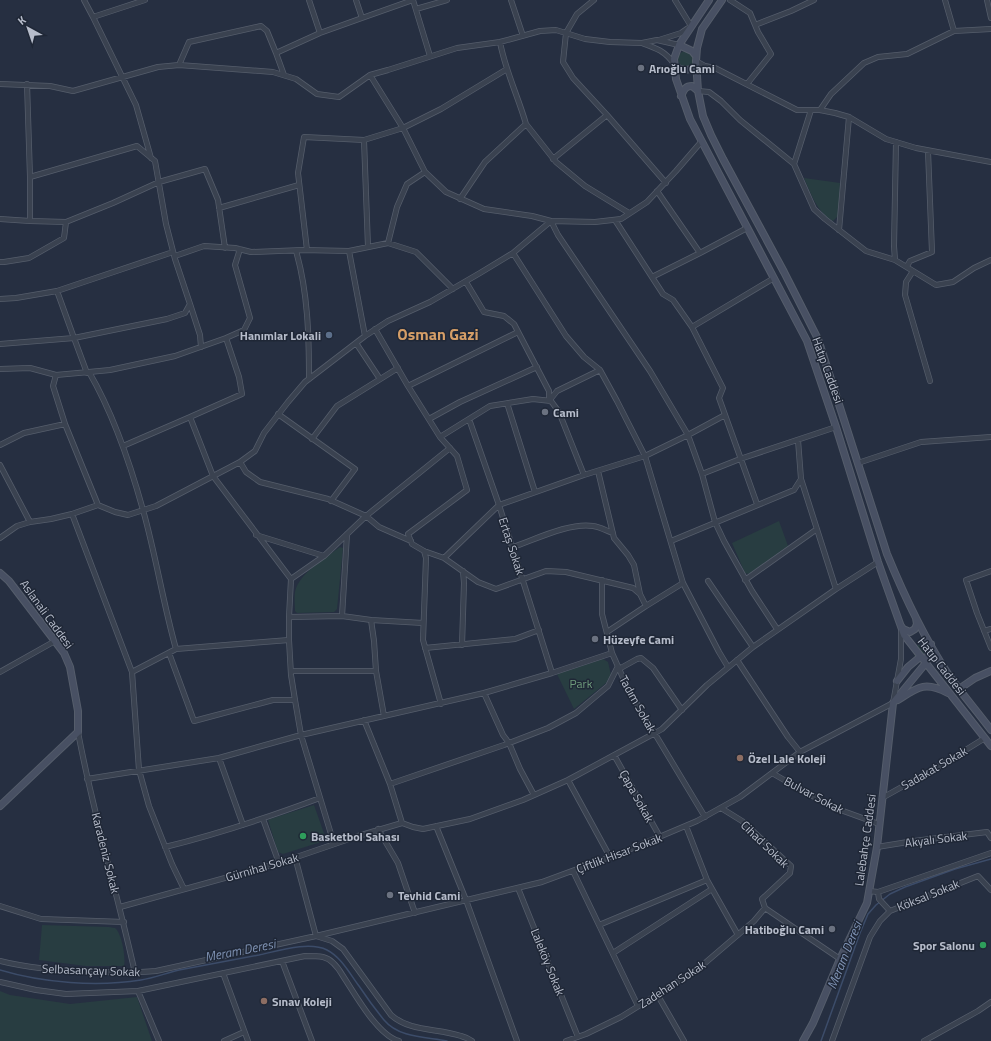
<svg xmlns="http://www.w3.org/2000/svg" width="991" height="1041" viewBox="0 0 991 1041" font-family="'Titillium Web',sans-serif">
<rect width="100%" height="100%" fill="#262f41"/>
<path fill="#283d41" d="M678 59a8 8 0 1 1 16 0a8 8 0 1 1-16 0Z
M 804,178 L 840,183 L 839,215 L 833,221 C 817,212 811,194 804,178 Z
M 779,521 L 788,546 L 749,574 L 745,573 L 732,543 Z
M 340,547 L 343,548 L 337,609 L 334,612 L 297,613 L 295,611 C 295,605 294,598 295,592 C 299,573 326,558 340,547 Z
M 918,645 L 923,645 L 927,648 L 926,657 L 917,658 L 914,655 L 914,650 Z
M 603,659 L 608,662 L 611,675 L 606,683 L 574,709 L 557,674 Z
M 314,805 L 326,839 L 324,841 L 283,854 L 278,852 L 268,820 L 270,819 Z
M 42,925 L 109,927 C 109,927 114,928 115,928 C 122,933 126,959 124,966 L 86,966 L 39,960 Z
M 0,991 L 10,995 L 70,1004 L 137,997 L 152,1041 L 0,1041 Z"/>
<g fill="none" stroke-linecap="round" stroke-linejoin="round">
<path stroke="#3c4c69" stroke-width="1.5" d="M 0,970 C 43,983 97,987 141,980 C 154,978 166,973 179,970 C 206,965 232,960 259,955 C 278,951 309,941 327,950 C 341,957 350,974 359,986 C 367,998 375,1009 384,1020 C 399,1038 426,1037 447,1041
M 821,1041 L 860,933 L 868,914 L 876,905 L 890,894 L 905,887 L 955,869 L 991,859"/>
<defs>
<path id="street" d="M 84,0 L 93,17
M 145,0 L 93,17 L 136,105 L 151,158
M 413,0 L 430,56
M 511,0 L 523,36
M 730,0 L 750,13 L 758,32 L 771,54 L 747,84
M 945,0 L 954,31
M 987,0 L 991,18
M 416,9 L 447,0
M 362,18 L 413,0
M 755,25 L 791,11 L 814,0
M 320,33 L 362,18 L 356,0
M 659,40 L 681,33 L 691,26 L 675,0
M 500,42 C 505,70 518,96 526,124
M 642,43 C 656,48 665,51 674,64
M 696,61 L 705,66 L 715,68 L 797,110 L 820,110 L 835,113 L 849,117 L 886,139 L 916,148 L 991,162
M 179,65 L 189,42 L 261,26 L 267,31 L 276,53
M 284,75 L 276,53 L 320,33 L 309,0
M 370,75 L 403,128 L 441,109 L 507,69
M 0,84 L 50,86 L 73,91 L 158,67 L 179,65 L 273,72 L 296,79 L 317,94 L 339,97 L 370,75 L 388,70 L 457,48 L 500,42 L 540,31 L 556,30 L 585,39 L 610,42 L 642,43 L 657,40 L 679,45
M 698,91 L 709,92 L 721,101 L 740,120 L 794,164
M 811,110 L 794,164 L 814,209 L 825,219 L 866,251 L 895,260 L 936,285 L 953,282 L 974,268 L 991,260
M 820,110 L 831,94 L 864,63 L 878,57 L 907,54 L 954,31 L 991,29
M 607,115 L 666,183
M 364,140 L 368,247
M 553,159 L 607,115 L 573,78 L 563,62 L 566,33 L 577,14 L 594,0
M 657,191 L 700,253
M 460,199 L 485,162 L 526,124 L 556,162 L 585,186 L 629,213
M 219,208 L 299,185
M 0,219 L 30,221 L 30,177
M 615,220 L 663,294 L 673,300 L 692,327 L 723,388 L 719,398 L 757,504
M 30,221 L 66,222 L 113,203 L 159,182 L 205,169 L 218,200 L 225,248
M 839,230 L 849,117
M 388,243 L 397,207 L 407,184 L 425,172 L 446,192 L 484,209 L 532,216 L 551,221 L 558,235 L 650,371 L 688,435 L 702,474 L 715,522 L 724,541 L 752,591 L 777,629
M 307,250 L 298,173 L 304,137 L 364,140 L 403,128 L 425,172
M 296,251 C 308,292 309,337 309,379
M 349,251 L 388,243 L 416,252 L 453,289
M 513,253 L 566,336 L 584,357 L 600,370 L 617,401 L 645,456 L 683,583 L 719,652 L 728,667
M 175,256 L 204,246 L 235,248 L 251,252 L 303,250 L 349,251 L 365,336
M 895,260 L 894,246 L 896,142
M 0,262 L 4,262 L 29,258 L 64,238 L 66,222
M 907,266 L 910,261 L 932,252 L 928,151
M 913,271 L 906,282 L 905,295 L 930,381
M 652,277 L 700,253 L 747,228
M 466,282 L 484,312 L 504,316 L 514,324 L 549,391 L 549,401
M 57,291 L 173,252
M 0,299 L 16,298 L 57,291 L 74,338 L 167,319 L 185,313 L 190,304 L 175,259 L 166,224 L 155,161 L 137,146 L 30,177 L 27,84
M 190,304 L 200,335 L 201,347
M 692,327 L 774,278
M 375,329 L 408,386 L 440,437 L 457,456 L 467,490 L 408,534 L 412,544 L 424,551 L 444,558 L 478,582 L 496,589 L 546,571 L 566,572 L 633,588 L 640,594 L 646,606
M 226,338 L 244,330 L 250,318 L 235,265 L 240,249
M 356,343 L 380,379
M 0,344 L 74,338 L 87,373
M 0,369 L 30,368 L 56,375
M 89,372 L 110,370 L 175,356 L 226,338 L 239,377 L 242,394 L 190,417
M 408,386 L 518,332
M 549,401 L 557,391 L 600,370
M 507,403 L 535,492
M 278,414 L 355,469 L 331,501
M 429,419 L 460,402 L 537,367
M 469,419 L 499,505 L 552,673
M 65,424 L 53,386 L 56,375 L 89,372 C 114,415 130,463 143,510 C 156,556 163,603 176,649 L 132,672 L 139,770 L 149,806 L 172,864 L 184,889
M 440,437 L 490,406 L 533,399 L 551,401 L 559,412 L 584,475
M 312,439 L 337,406 L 398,368
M 0,445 L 24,433 L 65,424 L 98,505
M 123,446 L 190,417 L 213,476 L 291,579 L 289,617
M 240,462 L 246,472 L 260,482 L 328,499 L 366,516 L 324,556 L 256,535
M 858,463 L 921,442 L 991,437
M 0,465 L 30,522
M 598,471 L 614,538 L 628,555 L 634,565 L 640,594
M 702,474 L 740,459 L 836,427
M 801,479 L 836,589
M 72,514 L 132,672
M 0,538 L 17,526 L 30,522 L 51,519 L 72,514 L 98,505 L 115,512 L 128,515 L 156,506 L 240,462 L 255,451 L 264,433 L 288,402 L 305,382 L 365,336 L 388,321 L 430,302 L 480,273 L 513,253 L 551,221 L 595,222 L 621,219 L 647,202 L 676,171 L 701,142
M 411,541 L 379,527 L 366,516 L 450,448
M 671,541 L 794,490 L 801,479 L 798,440
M 513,547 C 534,540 570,522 593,526 C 600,527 607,531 613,533
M 424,551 L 426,558 L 423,640 L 441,704
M 444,558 L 499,505 L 584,475 L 645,456 L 688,435 L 725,415
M 991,571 L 966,580 L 977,613 L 991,648
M 291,579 L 324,556
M 602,580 L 602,614 L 612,653 L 628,689 L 705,817
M 745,580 L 817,529
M 708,581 L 753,647
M 342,616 L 347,534
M 371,620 L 423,623
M 984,631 L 991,629
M 607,632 L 646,606 L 683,583
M 289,640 L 289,617 L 342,616 L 371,620 L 374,641 L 376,671
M 462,645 L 464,583 L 463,571
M 425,648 L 515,639 L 539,630
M 169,653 L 194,721 L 273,700 L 295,700 L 291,675 L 289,640 L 176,649
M 737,660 L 788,737 L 800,752
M 619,669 L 637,659 L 641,658 L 653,668 L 682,710
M 291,671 L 376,671 L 384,716
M 0,672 L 55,641
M 484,693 L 503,735 L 509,743 L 520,769 L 534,795
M 295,700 L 301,735 L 334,844
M 364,720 L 390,784 L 402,823 L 413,827 L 423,829 L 470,819 L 523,800 L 568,780 L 655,733 L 662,729 L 707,685 L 753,647 L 836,589 L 878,562
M 78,732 C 93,813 117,892 135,973
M 614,755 L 660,837
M 219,758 L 243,825
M 772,773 L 798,788 L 835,808 L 879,824
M 87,779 L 219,758 L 301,735 L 484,693 L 552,673 L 612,653
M 568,780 L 610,857
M 390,784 L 504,745 L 548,728 L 576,713 L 608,686 L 618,666
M 882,798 L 943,764 L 985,738
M 721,808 L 742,821 L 791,866 L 790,873 L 762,899 L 765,908 L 840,959
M 263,819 L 279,863
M 436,826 L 466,900 L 517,1041
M 686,826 L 707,880
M 378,829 L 398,863 L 415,913
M 165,847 C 218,834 269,817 320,798
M 877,847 L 914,841 L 987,832 L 991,838
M 295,857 L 316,936 L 542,882 L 626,851 L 697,821 L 740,797 L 800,752 L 893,703 L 901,659 L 901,631
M 573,871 L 638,1006
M 518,888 L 578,1037
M 869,891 L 878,892 L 879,899 L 890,911 L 978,876 L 991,890
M 878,892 L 991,853
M 0,906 L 41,919 L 124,922
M 120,907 L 279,863 L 358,836 L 402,823
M 599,925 L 707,880 L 738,935
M 613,953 L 712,889
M 0,961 C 31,969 63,971 94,972 C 115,972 135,973 156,971 L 316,936 L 332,941 L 343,949 L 391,1015 C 410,1032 437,1028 461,1036 C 465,1037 469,1039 472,1041
M 282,961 L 312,1041
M 223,973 L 248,1041
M 0,982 L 36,990 L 66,994 L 138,991 L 305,956 C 311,956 318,956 323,957 C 332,959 339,969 343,976 C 355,994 378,1036 399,1041
M 138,991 L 159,1041
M 657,994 L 684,1041
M 224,1041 L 244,1032
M 566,1041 L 586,1034 L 621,1017 L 698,969 L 754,921 L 765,908
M 832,1041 L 870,937 L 880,921 L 890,911
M 924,1041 L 978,1011 L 991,1002"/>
<path id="secondary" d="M 709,0 L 679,45 L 674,59 L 676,79 L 690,119 L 807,341 L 836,427 L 878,562 L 904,635 L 991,746
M 722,0 L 702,29 L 697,48 L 696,61 L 698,91 L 703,116 L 711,135 L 723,159 L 784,272 L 818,339 L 887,554 C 903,593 925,639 948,674 C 961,693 977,711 991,730
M 679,45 L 692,51 L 696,56
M 675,66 C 682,71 688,71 696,67
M 681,96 C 684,90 685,86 692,86 L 698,91
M 0,573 L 9,581 L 64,653 L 70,667 L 78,711 L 78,732 L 0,806
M 901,626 L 903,629 L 910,632 L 915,629 L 917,624 L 916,618
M 897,681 L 908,667 L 920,657
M 959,689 L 975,678 L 991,671
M 898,700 C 918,687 925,681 948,693
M 803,1041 L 813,1023 L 840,959 L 867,903 L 877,847 L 893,703 L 925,664 L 931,644"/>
</defs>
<use href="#street" stroke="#555d6b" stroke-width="6"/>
<use href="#secondary" stroke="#555d6b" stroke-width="8"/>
<use href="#street" stroke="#3a4250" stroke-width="4.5"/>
<use href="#secondary" stroke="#485063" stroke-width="6"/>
</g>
<g fill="#6b7280" stroke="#1f2736" stroke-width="1.5">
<circle cx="641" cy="68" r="4"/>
<circle cx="545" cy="412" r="4"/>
<circle cx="595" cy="639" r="4"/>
<circle cx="390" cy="895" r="4"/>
<circle cx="832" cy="929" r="4"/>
</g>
<circle fill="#5c6f8a" stroke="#1f2736" stroke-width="1.5" cx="329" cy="335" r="4"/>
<g fill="#8d6e63" stroke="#1f2736" stroke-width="1.5">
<circle cx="740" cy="758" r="4"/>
<circle cx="264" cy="1001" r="4"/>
</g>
<g fill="#2e9e5b" stroke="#1f2736" stroke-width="1.5">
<circle cx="303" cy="836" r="4"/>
<circle cx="983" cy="945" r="4"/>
</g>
<g text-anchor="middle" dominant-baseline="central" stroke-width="3" stroke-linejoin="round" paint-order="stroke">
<g font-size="12" font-weight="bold" fill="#b7bdcb" stroke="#1f2736" text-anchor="start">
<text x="649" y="68">Arıoğlu Cami</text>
<text x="321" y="335" text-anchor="end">Hanımlar Lokali</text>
<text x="553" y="412">Cami</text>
<text x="603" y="639">Hüzeyfe Cami</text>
<text x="748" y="758">Özel Lale Koleji</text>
<text x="311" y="836">Basketbol Sahası</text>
<text x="398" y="895">Tevhid Cami</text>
<text x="824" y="929" text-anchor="end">Hatiboğlu Cami</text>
<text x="975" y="945" text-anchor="end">Spor Salonu</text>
<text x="272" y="1001">Sınav Koleji</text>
</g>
<g font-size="12" fill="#b7bdcb" stroke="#1f2736">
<text transform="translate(828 370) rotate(70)">Hatıp Caddesi</text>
<text transform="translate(512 546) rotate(72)">Ertaş Sokak</text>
<text transform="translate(47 614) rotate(54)">Aslanali Caddesi</text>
<text transform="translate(942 666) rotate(52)">Hatıp Caddesi</text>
<text transform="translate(638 704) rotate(61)">Tadım Sokak</text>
<text transform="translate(934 768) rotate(-30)">Sadakat Sokak</text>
<text transform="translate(814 795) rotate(28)">Bulvar Sokak</text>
<text transform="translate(637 796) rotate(61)">Çapa Sokak</text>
<text transform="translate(936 839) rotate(-7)">Akyalı Sokak</text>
<text transform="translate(865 840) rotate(-82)">Lalebahçe Caddesi</text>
<text transform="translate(765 844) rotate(44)">Cihad Sokak</text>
<text transform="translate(106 853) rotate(76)">Karadeniz Sokak</text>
<text transform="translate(619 853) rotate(-21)">Çiftlik Hisar Sokak</text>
<text transform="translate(262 867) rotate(-16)">Gürnihal Sokak</text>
<text transform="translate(928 895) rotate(-22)">Köksal Sokak</text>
<text transform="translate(548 962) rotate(68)">Laleköy Sokak</text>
<text transform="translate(91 970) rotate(2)">Selbasançayı Sokak</text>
<text transform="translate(672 984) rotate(-33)">Zadehan Sokak</text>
</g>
<g font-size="12" fill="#6e9b7b" stroke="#1f2736">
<text x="581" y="683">Park</text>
</g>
<g font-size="13" font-style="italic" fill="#7e91b2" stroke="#1f2736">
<text transform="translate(240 950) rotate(-11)">Meram Deresi</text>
<text transform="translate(844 955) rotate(-68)">Meram Deresi</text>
</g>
<g font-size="16" font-weight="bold" fill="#d59e67" stroke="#1f2736">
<text x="438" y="334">Osman Gazi</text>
</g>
</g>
<g transform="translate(28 28) rotate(320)" stroke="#1f2736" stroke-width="3" paint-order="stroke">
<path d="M0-3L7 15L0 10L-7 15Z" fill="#b7bdcb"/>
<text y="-6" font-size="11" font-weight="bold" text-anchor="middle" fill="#b7bdcb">K</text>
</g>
</svg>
